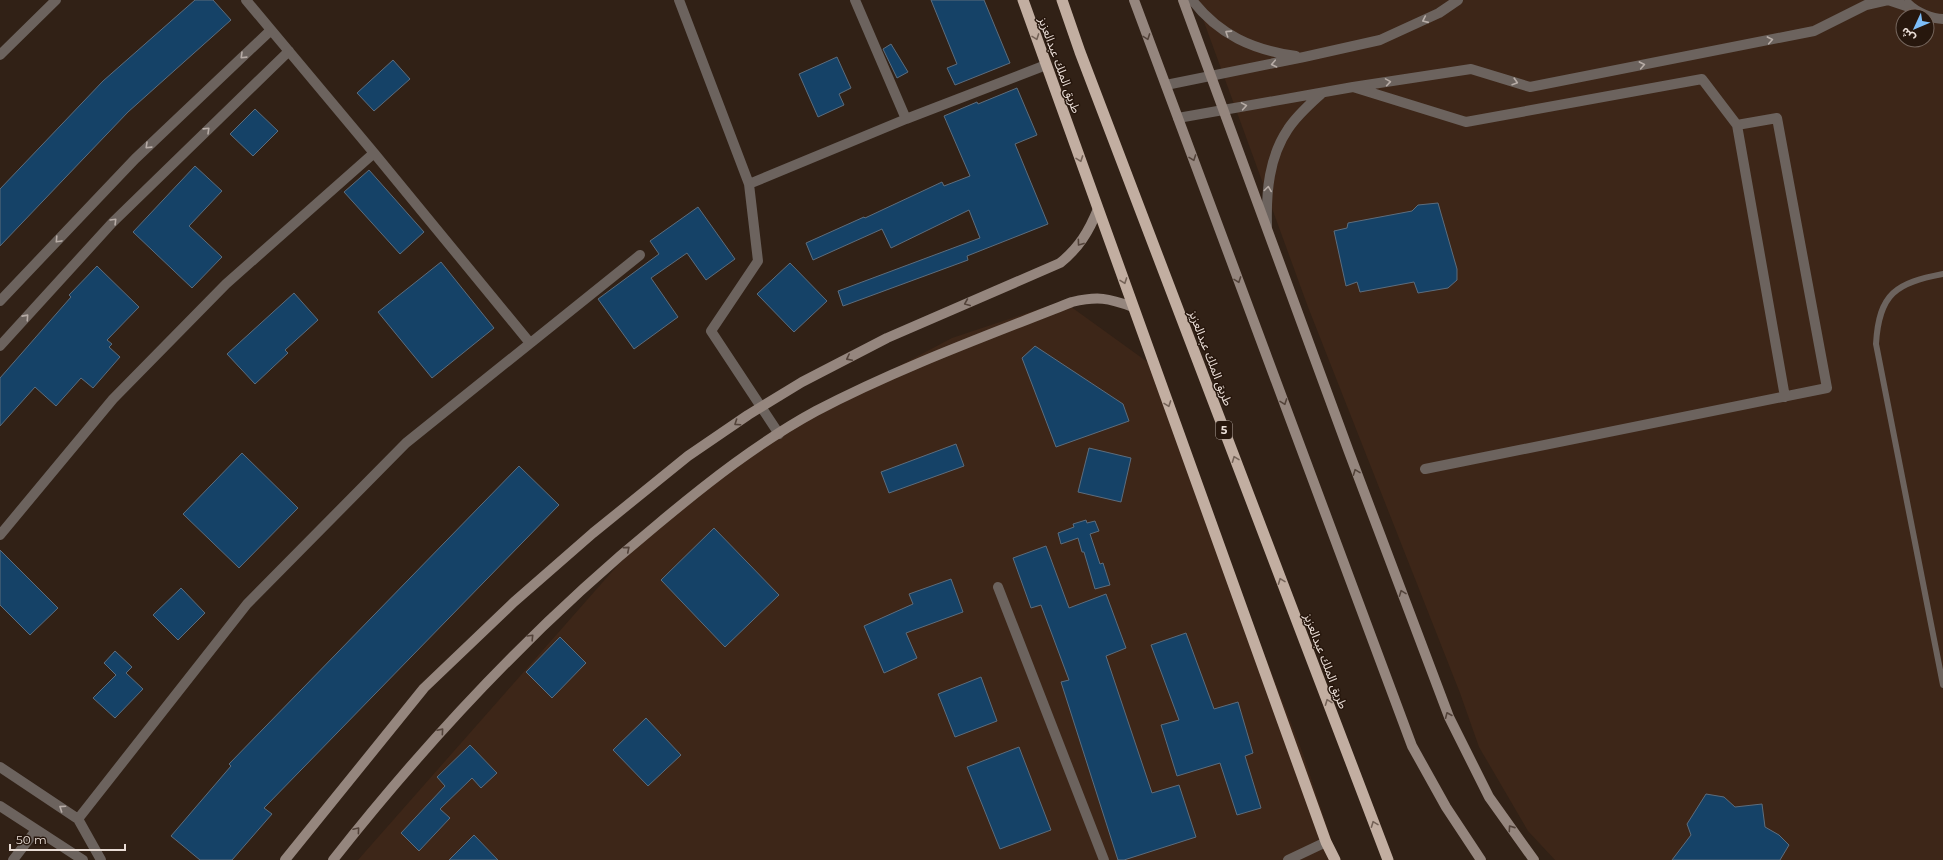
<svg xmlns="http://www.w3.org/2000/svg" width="1943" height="860" viewBox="0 0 1943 860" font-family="Montserrat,'Noto Sans Arabic',sans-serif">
<rect width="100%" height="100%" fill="#312116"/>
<path fill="#3d2618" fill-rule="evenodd" d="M 1196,0 L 1943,0 L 1943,860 L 1555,860 L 1528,831 L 1479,747 L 1460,693 L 1308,307 ZM 1903,16 L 1927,16 L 1927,40 L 1903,40 Z
M 1063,301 L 1153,366 L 1303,754 L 1338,860 L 358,860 L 631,550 L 793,422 L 952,338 Z"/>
<path fill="#154267" stroke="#5d6d7d" d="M 195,0 L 213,0 L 231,20 L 128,112 L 0,246 L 0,189 L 103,81 Z
M 931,0 L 984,0 L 1010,63 L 955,85 L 947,68 L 957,64 Z
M 891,44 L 908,72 L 897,78 L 883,49 Z
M 837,57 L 851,88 L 839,94 L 844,105 L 818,117 L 799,74 Z
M 393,60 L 410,79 L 374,111 L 357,93 Z
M 1017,88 L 1037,135 L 1015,144 L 1048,224 L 967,256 L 968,260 L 843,306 L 838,291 L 980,238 L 969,210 L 891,248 L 882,229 L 813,260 L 806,243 L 864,217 L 865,218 L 942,182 L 944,186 L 970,176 L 944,116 L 977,102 L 978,104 Z
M 255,109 L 278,131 L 253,156 L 230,134 Z
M 195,166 L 222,191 L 189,226 L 222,257 L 192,288 L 133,232 Z
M 369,170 L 424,232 L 400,254 L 344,192 Z
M 1438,203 L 1457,269 L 1457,280 L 1448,288 L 1418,293 L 1414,282 L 1360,292 L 1357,282 L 1346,286 L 1334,231 L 1347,228 L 1348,223 L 1412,211 L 1418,205 Z
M 698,207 L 735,259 L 706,280 L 687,253 L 651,278 L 678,317 L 634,349 L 598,299 L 659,254 L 650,241 Z
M 441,262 L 494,328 L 432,378 L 378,312 Z
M 790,263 L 827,301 L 794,332 L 757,294 Z
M 97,266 L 139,307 L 107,340 L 112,344 L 109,347 L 120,357 L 93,388 L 81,378 L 56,406 L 35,387 L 0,426 L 0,378 L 71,297 L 69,295 Z
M 294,293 L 318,320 L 285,350 L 288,353 L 255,384 L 227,354 Z
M 1035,346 L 1123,404 L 1129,421 L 1056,447 L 1022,358 Z
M 956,444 L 964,466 L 889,493 L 881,472 Z
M 1089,448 L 1131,458 L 1121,502 L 1078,492 Z
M 242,453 L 298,508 L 239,568 L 183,514 Z
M 519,466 L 559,505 L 264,808 L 272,814 L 232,860 L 200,860 L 171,836 L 231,766 L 229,764 Z
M 1086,520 L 1087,523 L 1095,521 L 1099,531 L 1090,534 L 1100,564 L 1103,563 L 1110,585 L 1095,589 L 1084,552 L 1082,552 L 1078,538 L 1061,544 L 1058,533 L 1074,527 L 1073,524 Z
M 714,528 L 779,595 L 725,647 L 661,580 Z
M 1046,546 L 1069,608 L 1106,594 L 1126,648 L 1106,656 L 1152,793 L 1179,785 L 1196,837 L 1124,860 L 1118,860 L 1061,682 L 1069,680 L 1041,605 L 1031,608 L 1013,558 Z
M 0,550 L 58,608 L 30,635 L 0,605 Z
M 951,579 L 963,612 L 906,633 L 917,658 L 884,673 L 864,626 L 913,604 L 909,594 Z
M 181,588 L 205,613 L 178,640 L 153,615 Z
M 1186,633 L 1214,709 L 1238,702 L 1253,753 L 1245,756 L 1261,808 L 1237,815 L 1220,763 L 1177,776 L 1161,725 L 1179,720 L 1151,645 Z
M 560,637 L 586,663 L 552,698 L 526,672 Z
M 115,651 L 132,667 L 126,673 L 143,689 L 115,718 L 93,698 L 116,675 L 104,663 Z
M 981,677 L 997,721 L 955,737 L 938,694 Z
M 646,718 L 681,755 L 648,786 L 613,750 Z
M 470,745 L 497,773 L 481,788 L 472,778 L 440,809 L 450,818 L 419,851 L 401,833 L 445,786 L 437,777 Z
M 1019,747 L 1051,830 L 1000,849 L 967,767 Z
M 1706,794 L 1724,797 L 1735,807 L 1762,804 L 1765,827 L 1779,835 L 1789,845 L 1780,860 L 1672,860 L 1691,835 L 1687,824 Z
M 474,835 L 498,860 L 449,860 Z"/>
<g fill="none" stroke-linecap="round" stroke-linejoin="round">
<path stroke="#6c635e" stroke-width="6" d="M 1943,274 C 1896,283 1879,293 1876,344 L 1943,685"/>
<path stroke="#6c635e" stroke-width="10" d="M 246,0 L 374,153 L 530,343
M 679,0 L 749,184
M 855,0 L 906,119
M 1192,0 C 1219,35 1253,50 1296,56
M 1908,4 C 1916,12 1932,19 1943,19
M 0,55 L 56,0
M 1166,85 L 1304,57 L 1380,40 L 1439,13 L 1458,0
M 1353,87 L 1466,122 L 1702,79 L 1737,125 L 1777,118 L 1827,388 L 1425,469
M 1178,118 L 1353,87 L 1471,69 L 1530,87 L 1814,31 L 1866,5 L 1888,0 L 1912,8
M 1737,125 L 1785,397
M 1267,226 C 1266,192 1269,157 1288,129 C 1297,115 1310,104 1322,93
M 0,301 L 135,159 L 271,30
M 0,346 L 112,223 L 289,51
M 779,434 L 711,331 L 758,261 L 749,184 L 906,119 L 1046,65
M 0,535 L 113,399 L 226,284 L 374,153
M 998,587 L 1104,860
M 0,767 L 78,819 L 101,860
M 0,806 L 83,860
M 78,819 L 247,604 L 406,443 L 640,255
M 13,860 L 36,830
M 1288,860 L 1326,842"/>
<path stroke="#95867e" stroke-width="10" d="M 1134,0 L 1412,746 L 1446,807 L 1481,860
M 1183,0 L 1349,452 L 1449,717 L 1489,797 L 1534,860
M 285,860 L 424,688 L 514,602 L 593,533 L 688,456 L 748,415 L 802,382 L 887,338 L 1060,263 C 1079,248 1089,231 1098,209
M 333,860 C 430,737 537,623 658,524 C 707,483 759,442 816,411 C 898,368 986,336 1072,302 C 1098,296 1108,298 1133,307"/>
<path stroke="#c2aea1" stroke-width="11" d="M 1023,0 L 1326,842 L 1335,860
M 1062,0 L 1080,52 L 1388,860"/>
</g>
<defs><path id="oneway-chevron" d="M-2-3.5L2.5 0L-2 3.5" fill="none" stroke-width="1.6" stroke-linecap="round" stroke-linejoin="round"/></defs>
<g stroke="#b7aca6">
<use href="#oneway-chevron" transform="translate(1425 20) rotate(156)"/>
<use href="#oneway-chevron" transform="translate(1228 33) rotate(-147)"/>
<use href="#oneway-chevron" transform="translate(1770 40) rotate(-11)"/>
<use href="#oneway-chevron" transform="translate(243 56) rotate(136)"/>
<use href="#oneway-chevron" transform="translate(1274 64) rotate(168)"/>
<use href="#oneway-chevron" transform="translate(1642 65) rotate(-11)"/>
<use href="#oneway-chevron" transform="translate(1388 82) rotate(-9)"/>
<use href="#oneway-chevron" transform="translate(1515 82) rotate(17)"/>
<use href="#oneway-chevron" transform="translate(1244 106) rotate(-10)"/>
<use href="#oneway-chevron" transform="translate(207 130) rotate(-44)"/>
<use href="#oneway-chevron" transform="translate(148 146) rotate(136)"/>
<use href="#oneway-chevron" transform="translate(1268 189) rotate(-82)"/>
<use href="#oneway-chevron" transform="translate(114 221) rotate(-45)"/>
<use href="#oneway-chevron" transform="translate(58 240) rotate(133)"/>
<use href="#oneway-chevron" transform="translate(26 317) rotate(-48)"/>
<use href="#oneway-chevron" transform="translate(62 808) rotate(-146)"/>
</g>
<g stroke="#746257">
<use href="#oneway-chevron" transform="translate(1036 37) rotate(70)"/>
<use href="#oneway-chevron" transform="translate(1080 159) rotate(70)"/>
<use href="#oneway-chevron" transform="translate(1124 281) rotate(70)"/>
<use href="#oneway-chevron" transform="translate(1168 404) rotate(70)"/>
<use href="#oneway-chevron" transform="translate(1235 459) rotate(-111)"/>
<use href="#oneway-chevron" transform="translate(1281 581) rotate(-111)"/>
<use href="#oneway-chevron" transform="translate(1328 702) rotate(-111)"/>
<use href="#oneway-chevron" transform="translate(1374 824) rotate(-111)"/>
</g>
<g stroke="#53433a">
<use href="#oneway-chevron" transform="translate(1147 37) rotate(70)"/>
<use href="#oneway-chevron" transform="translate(1193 158) rotate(70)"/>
<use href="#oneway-chevron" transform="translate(1080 243) rotate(126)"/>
<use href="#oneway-chevron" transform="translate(1238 280) rotate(70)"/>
<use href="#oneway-chevron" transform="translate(967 303) rotate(157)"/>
<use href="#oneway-chevron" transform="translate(849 358) rotate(153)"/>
<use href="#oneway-chevron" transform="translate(1284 402) rotate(70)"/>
<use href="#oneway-chevron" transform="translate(737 423) rotate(146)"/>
<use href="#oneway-chevron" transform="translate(1356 472) rotate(-111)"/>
<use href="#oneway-chevron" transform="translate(627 549) rotate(-40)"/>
<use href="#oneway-chevron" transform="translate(1402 593) rotate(-111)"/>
<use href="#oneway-chevron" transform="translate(531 637) rotate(-46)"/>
<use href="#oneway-chevron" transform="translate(1448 715) rotate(-113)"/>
<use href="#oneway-chevron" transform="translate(441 731) rotate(-49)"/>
<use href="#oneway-chevron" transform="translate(1511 828) rotate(-125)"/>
<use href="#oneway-chevron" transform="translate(357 830) rotate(-50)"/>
</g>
<g text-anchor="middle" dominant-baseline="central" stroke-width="3" stroke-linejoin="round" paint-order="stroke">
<rect fill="#27170d" stroke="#afa29a" stroke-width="1" x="1216" y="421" width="16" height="18" rx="3"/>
<g font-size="11" font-weight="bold" fill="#e9ddd6">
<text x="1224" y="430">5</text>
</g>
<g font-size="12" fill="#e9ddd6" stroke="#27170d">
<text transform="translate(1060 65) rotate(70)">طريق الملك عبدالعزيز</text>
<text transform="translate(1211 358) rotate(69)">طريق الملك عبدالعزيز</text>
<text transform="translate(1326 661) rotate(69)">طريق الملك عبدالعزيز</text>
</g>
</g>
<g transform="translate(1915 28) rotate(226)"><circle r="19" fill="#27170d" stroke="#75665d"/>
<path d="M0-3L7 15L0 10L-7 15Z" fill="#7dbef9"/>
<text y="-6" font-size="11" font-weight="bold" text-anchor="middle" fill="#e9ddd6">ش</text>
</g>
<path d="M10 844v6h115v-6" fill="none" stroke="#e9ddd6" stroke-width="2"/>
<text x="16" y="844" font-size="12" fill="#e9ddd6" stroke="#27170d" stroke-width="3" paint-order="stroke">50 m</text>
</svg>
